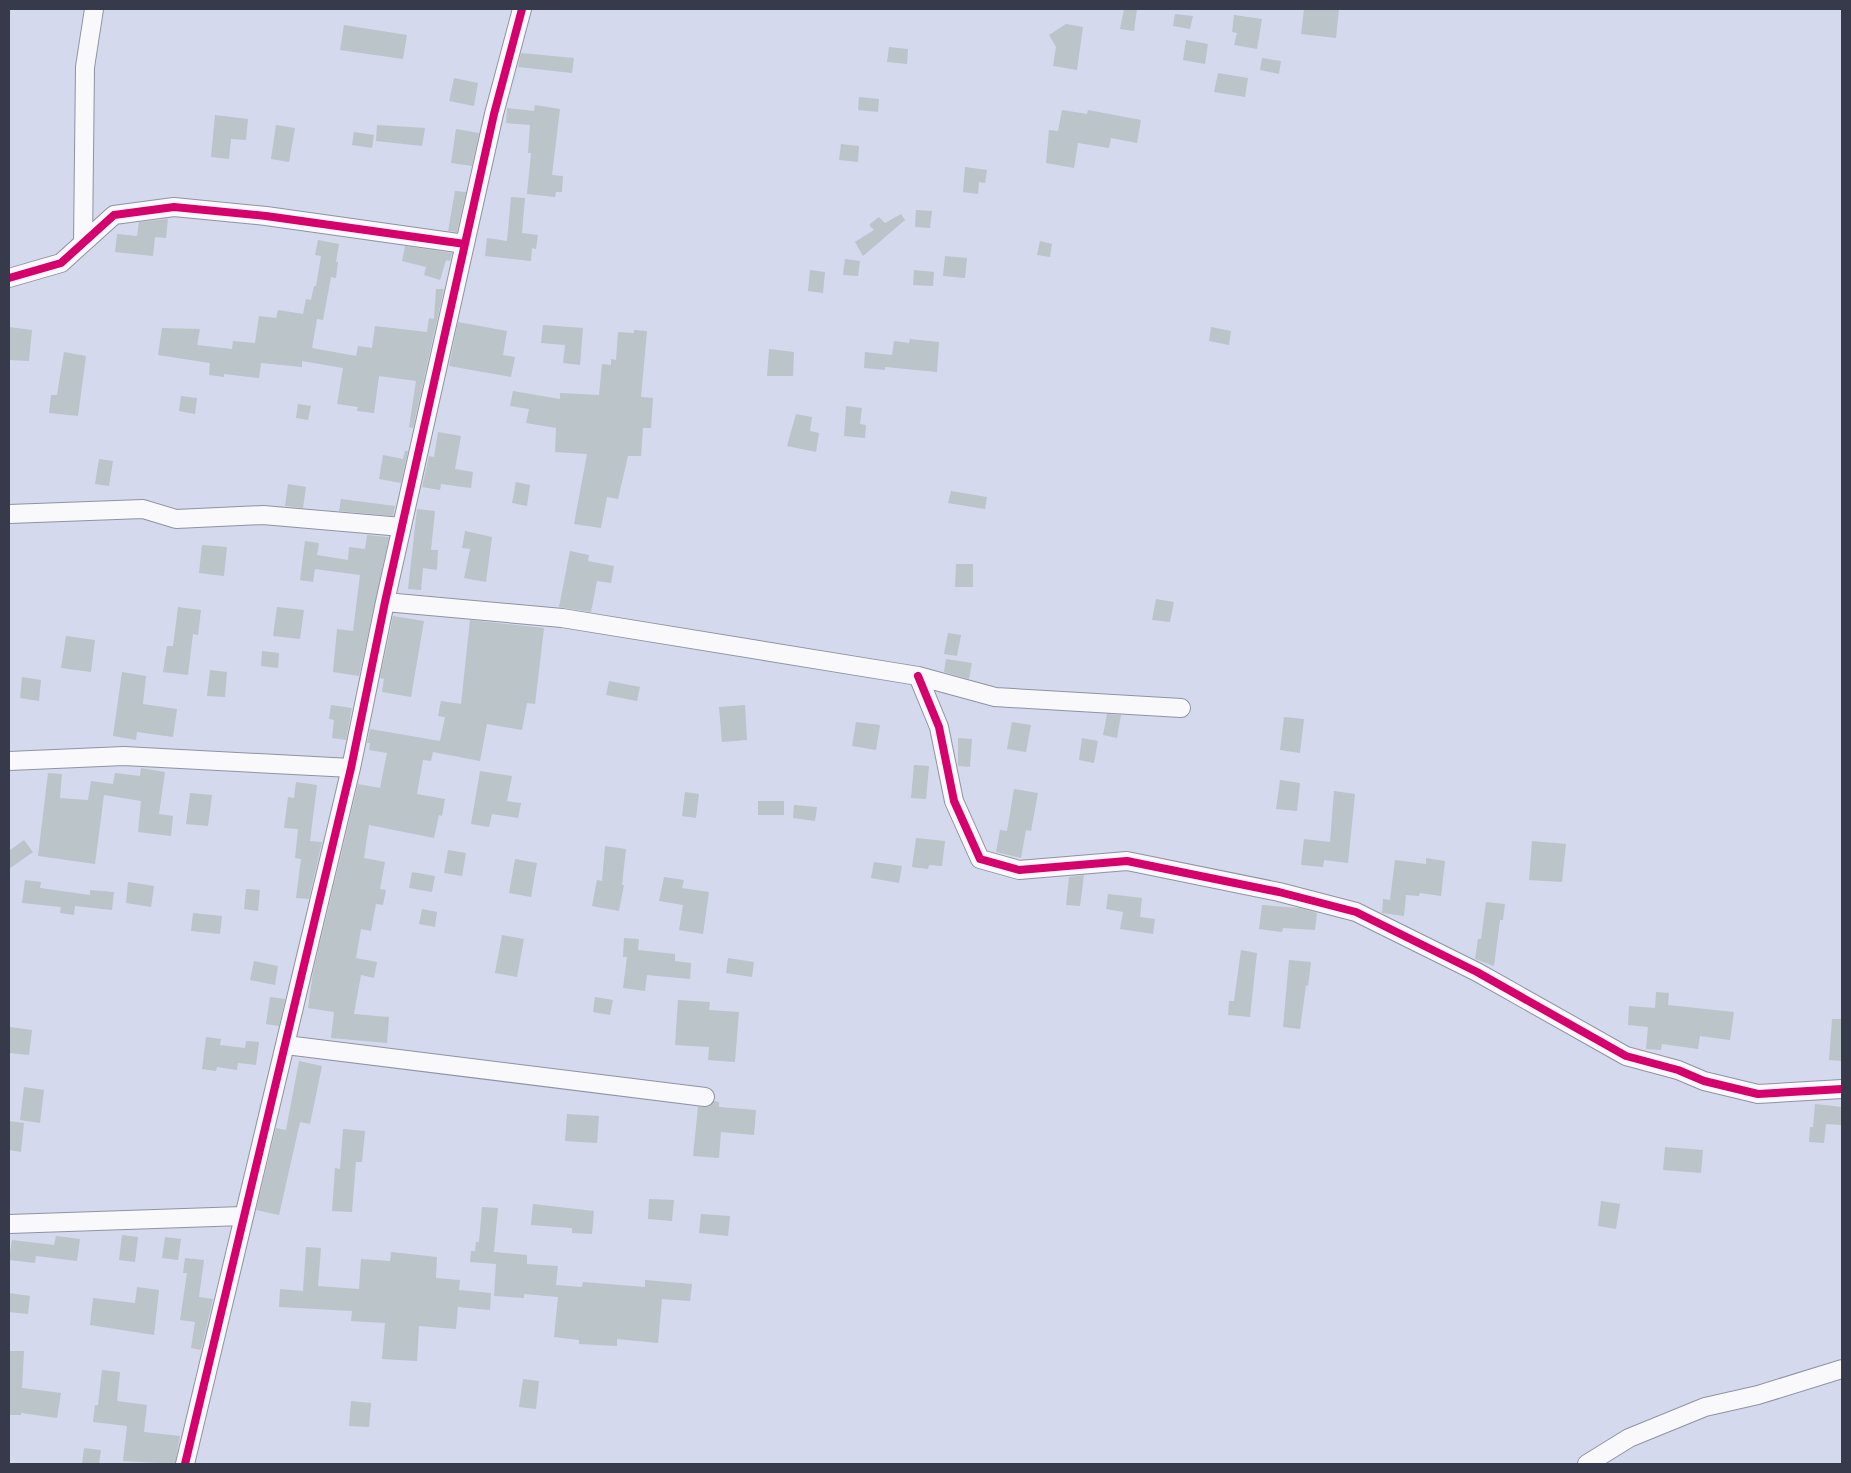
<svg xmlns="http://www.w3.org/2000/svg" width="1851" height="1473" viewBox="0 0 1851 1473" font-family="'Exo 2',sans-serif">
<rect width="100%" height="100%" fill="#d4d9ee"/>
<path fill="#bac4c9" d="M 1124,9 L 1137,9 L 1134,31 L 1120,29 Z
M 1304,9 L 1339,9 L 1336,38 L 1301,34 Z
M 1175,14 L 1193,16 L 1190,29 L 1173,26 Z
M 1234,15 L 1262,19 L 1257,49 L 1234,45 L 1237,33 L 1232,32 Z
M 1066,24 L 1083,27 L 1077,70 L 1053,66 L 1056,47 L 1049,35 Z
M 344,25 L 407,35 L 403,59 L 340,50 Z
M 1186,40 L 1208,44 L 1205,64 L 1183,60 Z
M 889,47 L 908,49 L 907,64 L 887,62 Z
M 521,53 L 574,58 L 572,73 L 518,67 Z
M 1262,58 L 1281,61 L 1279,74 L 1260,70 Z
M 1218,73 L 1248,78 L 1245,97 L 1214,92 Z
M 454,78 L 478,83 L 474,106 L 449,101 Z
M 859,97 L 879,99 L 878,112 L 858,110 Z
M 535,105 L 560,109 L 552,175 L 563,176 L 562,192 L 556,192 L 555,197 L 527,194 L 531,153 L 528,153 L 530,125 L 506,123 L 507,108 L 534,111 Z
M 1062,110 L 1087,114 L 1088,110 L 1141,120 L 1137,143 L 1111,138 L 1109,148 L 1078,143 L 1074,168 L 1046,163 L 1049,130 L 1058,131 Z
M 215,115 L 248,119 L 246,140 L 231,139 L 229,159 L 211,157 Z
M 276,125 L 295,128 L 289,162 L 271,159 Z
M 377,125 L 425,128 L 422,146 L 376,141 Z
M 456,129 L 479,133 L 472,166 L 451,163 Z
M 354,132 L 374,135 L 372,148 L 352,145 Z
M 841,144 L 859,146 L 858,162 L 839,160 Z
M 965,167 L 987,170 L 985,183 L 979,182 L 978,194 L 963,192 Z
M 455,191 L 466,192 L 457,232 L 448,231 Z
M 511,197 L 525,198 L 522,233 L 538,235 L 536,249 L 532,248 L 531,261 L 485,256 L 487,238 L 507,241 Z
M 916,210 L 932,211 L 930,228 L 915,227 Z
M 901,214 L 905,220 L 863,256 L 855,242 L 874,230 L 869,225 L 879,217 L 885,223 Z
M 168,219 L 166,238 L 155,237 L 153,256 L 115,252 L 117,234 L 137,236 L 139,222 Z
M 318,240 L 339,244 L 336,262 L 338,262 L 336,278 L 331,277 L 323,320 L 317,319 L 312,348 L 356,356 L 358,346 L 372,348 L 375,326 L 427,332 L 429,318 L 434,319 L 436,289 L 444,289 L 413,428 L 409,427 L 416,381 L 379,376 L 374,413 L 357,411 L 358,407 L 337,404 L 343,368 L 302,361 L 302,367 L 261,363 L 259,378 L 224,374 L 224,377 L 209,375 L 210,363 L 158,355 L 162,328 L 200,329 L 197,345 L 232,349 L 233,341 L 255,343 L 259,316 L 276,318 L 278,310 L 303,314 L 306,299 L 311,300 L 314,286 L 316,286 L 321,256 L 315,255 Z
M 1040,241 L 1052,244 L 1050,257 L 1037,255 Z
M 405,246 L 452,253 L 450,261 L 446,260 L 440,280 L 424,275 L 426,267 L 402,261 Z
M 945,256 L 967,258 L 965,278 L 943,276 Z
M 845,259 L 860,261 L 858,276 L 843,275 Z
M 810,270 L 825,272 L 823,293 L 808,291 Z
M 914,270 L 934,272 L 933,286 L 913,285 Z
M 458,322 L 507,331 L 503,355 L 515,357 L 511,377 L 449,366 Z
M 543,325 L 583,328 L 580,365 L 563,363 L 565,345 L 541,343 Z
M 9,327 L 32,330 L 29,361 L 9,360 Z
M 1211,327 L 1231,331 L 1229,345 L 1209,341 Z
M 634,330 L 647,331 L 641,397 L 653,398 L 651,428 L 643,428 L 641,456 L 628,456 L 618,499 L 607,497 L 601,528 L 574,524 L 587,454 L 555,452 L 556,428 L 526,423 L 529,409 L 510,406 L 513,391 L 560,399 L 560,393 L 599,395 L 602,364 L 611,365 L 611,359 L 616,360 L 618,332 L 634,333 Z
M 910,339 L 939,342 L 937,372 L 885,367 L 885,370 L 864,368 L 865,352 L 892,355 L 894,341 L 909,343 Z
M 769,349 L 794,352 L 793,376 L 767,376 Z
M 64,352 L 86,356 L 78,416 L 49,413 L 51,395 L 57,395 Z
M 181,396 L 197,398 L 195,414 L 179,411 Z
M 298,404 L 311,406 L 308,420 L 296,418 Z
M 846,406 L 862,408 L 860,424 L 866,425 L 865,438 L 844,436 Z
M 796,414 L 812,417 L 810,431 L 819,433 L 816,452 L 787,446 Z
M 438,432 L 461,436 L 455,469 L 473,472 L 471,488 L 441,484 L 440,490 L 422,487 L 429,456 L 434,457 Z
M 405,451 L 408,451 L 401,483 L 379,479 L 383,455 L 403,459 Z
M 99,459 L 113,461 L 109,486 L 95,484 Z
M 516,482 L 530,485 L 527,506 L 512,503 Z
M 288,484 L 306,487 L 303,508 L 285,506 Z
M 951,491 L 987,497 L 985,509 L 948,503 Z
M 341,499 L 395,506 L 393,516 L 339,511 Z
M 417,509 L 435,511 L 431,550 L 438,550 L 437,570 L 423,568 L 421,590 L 408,589 Z
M 465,531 L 492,537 L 486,582 L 464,578 L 470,549 L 462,548 Z
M 367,535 L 389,537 L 359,676 L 333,672 L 337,629 L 353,631 L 360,575 L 315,569 L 313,582 L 300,580 L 305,541 L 319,543 L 317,555 L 348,560 L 349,547 L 365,549 Z
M 202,545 L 227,547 L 224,576 L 199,573 Z
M 570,551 L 589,555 L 588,561 L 614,566 L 611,583 L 597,581 L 591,612 L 559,607 Z
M 956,564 L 973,564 L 973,587 L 955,587 Z
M 1156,599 L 1174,602 L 1170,622 L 1152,620 Z
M 178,607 L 201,610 L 198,635 L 193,634 L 188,675 L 163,672 L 167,646 L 173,646 Z
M 277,607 L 304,610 L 300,639 L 273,636 Z
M 393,616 L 424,621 L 411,697 L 382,692 L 384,679 L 380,678 Z
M 470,620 L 544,628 L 535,704 L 527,703 L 522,730 L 487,724 L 480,761 L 433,752 L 431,761 L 423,760 L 417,794 L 445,799 L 442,816 L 439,815 L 434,838 L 369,825 L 364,858 L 385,862 L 380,889 L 386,890 L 383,905 L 376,904 L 371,931 L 361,929 L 356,958 L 377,962 L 374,978 L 361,975 L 354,1014 L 389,1017 L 387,1043 L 331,1038 L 334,1012 L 308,1008 L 313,972 L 358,784 L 380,788 L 387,753 L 369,750 L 370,743 L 367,743 L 370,729 L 440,741 L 445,717 L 438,716 L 441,701 L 461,704 Z
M 948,633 L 961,635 L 957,656 L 944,654 Z
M 66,636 L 95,640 L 91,672 L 61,668 Z
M 262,651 L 279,653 L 278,668 L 261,666 Z
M 946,659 L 972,663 L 969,679 L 944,672 Z
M 210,670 L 227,672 L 225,697 L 207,696 Z
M 122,672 L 146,676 L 143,704 L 177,709 L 173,737 L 137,732 L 136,740 L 113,736 Z
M 22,677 L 41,680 L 39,701 L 20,698 Z
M 609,681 L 640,687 L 637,701 L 606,695 Z
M 331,705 L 352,708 L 346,740 L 332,738 L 334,720 L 329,719 Z
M 745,705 L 747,740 L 722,742 L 719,707 Z
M 1107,714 L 1121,715 L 1117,738 L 1103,735 Z
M 1284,717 L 1304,719 L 1300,753 L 1280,750 Z
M 856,722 L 880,725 L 876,750 L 852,746 Z
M 1012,722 L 1031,725 L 1026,752 L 1007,749 Z
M 958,738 L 972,739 L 970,767 L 958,766 Z
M 1082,738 L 1098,741 L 1094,763 L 1079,760 Z
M 914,765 L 929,766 L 926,799 L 911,798 Z
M 141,768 L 165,772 L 159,814 L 173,816 L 171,836 L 138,832 L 141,801 L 104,795 L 95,864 L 38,856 L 48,773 L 62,774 L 60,798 L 88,800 L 91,781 L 113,784 L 115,773 L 140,776 Z
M 480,771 L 512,776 L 507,801 L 521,803 L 518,818 L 492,814 L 489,827 L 471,824 Z
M 1280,780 L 1300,783 L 1297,811 L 1276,809 Z
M 296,782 L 317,785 L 310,841 L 322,842 L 309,899 L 296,898 L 301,859 L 295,858 L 298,829 L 284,828 L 288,797 L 294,798 Z
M 1014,789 L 1038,793 L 1031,831 L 1026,830 L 1021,858 L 996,852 L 1000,830 L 1007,831 Z
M 1334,791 L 1355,794 L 1348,863 L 1324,860 L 1323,867 L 1301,865 L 1304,839 L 1330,842 Z
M 685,792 L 699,794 L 696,818 L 682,816 Z
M 190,793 L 212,795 L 208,826 L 186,824 Z
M 758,801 L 784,801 L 784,815 L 758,815 Z
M 794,805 L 817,807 L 815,821 L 793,818 Z
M 916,838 L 945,841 L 942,866 L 929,865 L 928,869 L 912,867 Z
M 24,840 L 33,852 L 9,869 L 9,851 Z
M 1532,841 L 1566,844 L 1562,882 L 1529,880 Z
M 605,846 L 626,849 L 622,885 L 624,885 L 619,911 L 592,906 L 597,880 L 602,881 Z
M 448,850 L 466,853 L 462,876 L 444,873 Z
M 1426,858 L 1445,861 L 1441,896 L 1420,893 L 1419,896 L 1406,895 L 1404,916 L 1382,913 L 1383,899 L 1390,900 L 1395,860 L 1426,864 Z
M 515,859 L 537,863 L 531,897 L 509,893 Z
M 874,862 L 902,866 L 899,883 L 871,878 Z
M 412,872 L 435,876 L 432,892 L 409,888 Z
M 1084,875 L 1080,906 L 1066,905 L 1069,877 Z
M 664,877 L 684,880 L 682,888 L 709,892 L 703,934 L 679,930 L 683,905 L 659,901 Z
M 25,880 L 41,882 L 40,888 L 90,895 L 90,890 L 114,892 L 112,910 L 75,906 L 74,915 L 60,913 L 61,907 L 22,903 Z
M 128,882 L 154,886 L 151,907 L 126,903 Z
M 246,889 L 260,890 L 258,911 L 244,909 Z
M 1108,894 L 1142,898 L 1140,917 L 1155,919 L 1153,934 L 1120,929 L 1123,912 L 1106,909 Z
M 1486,902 L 1505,904 L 1503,920 L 1500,920 L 1494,966 L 1475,959 L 1478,939 L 1481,939 Z
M 1262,905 L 1300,908 L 1317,913 L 1315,930 L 1283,928 L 1282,932 L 1259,929 Z
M 422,909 L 437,912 L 435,927 L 419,924 Z
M 193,913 L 222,916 L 220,934 L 191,931 Z
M 502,935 L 524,939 L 517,977 L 495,973 Z
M 624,938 L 639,939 L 638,950 L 675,954 L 675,961 L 691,963 L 690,979 L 647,975 L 645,991 L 623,988 L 627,957 L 623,957 Z
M 1241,950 L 1257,953 L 1250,1017 L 1228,1015 L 1229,1001 L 1234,1001 Z
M 728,958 L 754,962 L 752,977 L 726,973 Z
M 1289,960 L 1311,962 L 1308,986 L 1306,985 L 1300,1029 L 1283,1027 Z
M 254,961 L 278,966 L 275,985 L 250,980 Z
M 1656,992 L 1669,993 L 1668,1005 L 1734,1012 L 1730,1040 L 1700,1036 L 1698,1049 L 1662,1044 L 1661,1050 L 1646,1049 L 1648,1027 L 1628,1025 L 1629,1006 L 1655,1008 Z
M 270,997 L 285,999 L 279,1026 L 266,1024 Z
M 595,997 L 613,1000 L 610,1015 L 593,1012 Z
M 678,1000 L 710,1002 L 709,1010 L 739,1012 L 735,1062 L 708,1060 L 709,1047 L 675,1045 Z
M 1832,1019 L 1842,1019 L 1842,1061 L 1829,1060 Z
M 10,1027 L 32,1030 L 29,1055 L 9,1053 Z
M 206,1037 L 221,1039 L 220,1045 L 245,1048 L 246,1041 L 259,1042 L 256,1065 L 238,1063 L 237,1070 L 217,1067 L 216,1071 L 202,1069 Z
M 299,1061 L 322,1066 L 310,1124 L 300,1122 L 279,1215 L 256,1210 L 276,1128 L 286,1130 Z
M 24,1087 L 44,1090 L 40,1123 L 20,1120 Z
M 714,1101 L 719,1102 L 719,1107 L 756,1110 L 754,1135 L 721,1132 L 719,1158 L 693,1156 L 698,1107 L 709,1107 Z
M 1815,1104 L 1842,1107 L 1842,1125 L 1826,1124 L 1824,1143 L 1809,1142 L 1810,1127 L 1813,1127 Z
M 567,1114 L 599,1116 L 597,1143 L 565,1141 Z
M 9,1121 L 24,1123 L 21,1152 L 9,1150 Z
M 343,1129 L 365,1131 L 362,1162 L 356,1162 L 352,1212 L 332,1211 L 335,1168 L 340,1169 Z
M 1665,1147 L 1703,1150 L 1701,1173 L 1663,1170 Z
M 649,1199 L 674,1200 L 672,1221 L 648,1219 Z
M 1601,1201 L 1620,1204 L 1616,1229 L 1598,1226 Z
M 533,1204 L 594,1211 L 592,1234 L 572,1233 L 572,1228 L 531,1225 Z
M 482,1207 L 498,1208 L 494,1252 L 527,1255 L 527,1264 L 558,1266 L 556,1285 L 582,1287 L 583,1282 L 645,1287 L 645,1280 L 692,1284 L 690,1301 L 662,1299 L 658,1343 L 617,1339 L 617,1346 L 579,1344 L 579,1340 L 554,1337 L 558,1297 L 524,1294 L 524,1298 L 494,1296 L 496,1264 L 470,1262 L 471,1251 L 475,1251 L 476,1242 L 479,1242 Z
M 701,1214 L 730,1216 L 728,1236 L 699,1233 Z
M 122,1235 L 138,1237 L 135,1262 L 119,1260 Z
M 56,1236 L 80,1239 L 77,1261 L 36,1256 L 35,1263 L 9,1260 L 12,1240 L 54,1245 Z
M 165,1237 L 181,1239 L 178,1260 L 162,1258 Z
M 306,1247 L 321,1248 L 318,1286 L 359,1289 L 361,1259 L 390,1261 L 391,1252 L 437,1257 L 436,1278 L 460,1280 L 459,1290 L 491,1293 L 490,1310 L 458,1307 L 456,1329 L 419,1326 L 417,1361 L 382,1359 L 385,1323 L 351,1321 L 352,1311 L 279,1307 L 280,1289 L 303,1291 Z
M 185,1258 L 204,1260 L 199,1297 L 213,1299 L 201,1350 L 191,1348 L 195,1322 L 180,1320 L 187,1273 L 183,1273 Z
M 137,1287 L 159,1290 L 154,1335 L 90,1325 L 93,1298 L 135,1303 Z
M 9,1293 L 30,1296 L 28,1314 L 9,1312 Z
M 9,1351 L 24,1351 L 22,1388 L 61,1393 L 57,1418 L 21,1413 L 21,1415 L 9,1415 Z
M 102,1370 L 120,1372 L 117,1401 L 147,1405 L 144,1432 L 180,1436 L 175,1464 L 123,1461 L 127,1426 L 93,1422 L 95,1405 L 98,1405 Z
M 523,1379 L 539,1381 L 536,1409 L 519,1407 Z
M 351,1401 L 371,1403 L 369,1427 L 349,1426 Z
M 84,1448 L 101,1450 L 99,1464 L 82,1464 Z"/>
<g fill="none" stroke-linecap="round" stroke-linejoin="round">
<defs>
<path id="minor" d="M 83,243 L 85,67 L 94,9
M 9,278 L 61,263 L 114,215 L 174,207 L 266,216 L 465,244
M 9,514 L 143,509 L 176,519 L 263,515 L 402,527
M 385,602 L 562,618 L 918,676 L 995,697 L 1181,708
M 918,676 L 939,727 L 954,801 L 980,859 L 1019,870 L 1127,861 L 1279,892 L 1356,912 L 1477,972 L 1626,1056 L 1678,1070 L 1704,1081 L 1758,1094 L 1842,1089
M 9,761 L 124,756 L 351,768
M 286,1045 L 705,1097
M 9,1224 L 243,1216
M 185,1464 L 351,768 L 385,602 L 494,114 L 522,9
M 1587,1464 L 1629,1438 L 1705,1407 L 1758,1395 L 1842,1369"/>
</defs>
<use href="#minor" stroke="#8f92a2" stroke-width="20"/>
<use href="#minor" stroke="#f9f9fc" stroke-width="18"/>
<defs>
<path id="cycleway" d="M 9,278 L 61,263 L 114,215 L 174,207 L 266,216 L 465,244
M 918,676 L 939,727 L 954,801 L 980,859 L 1019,870 L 1127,861 L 1279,892 L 1356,912 L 1477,972 L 1626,1056 L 1678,1070 L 1704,1081 L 1758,1094 L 1842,1089
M 185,1464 L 351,768 L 385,602 L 494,114 L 522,9"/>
</defs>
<use href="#cycleway" stroke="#f3f5fd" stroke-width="11"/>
<use href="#cycleway" stroke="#d6006c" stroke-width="8"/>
</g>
<rect width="1851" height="1473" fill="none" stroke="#373a4a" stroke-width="20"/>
</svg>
